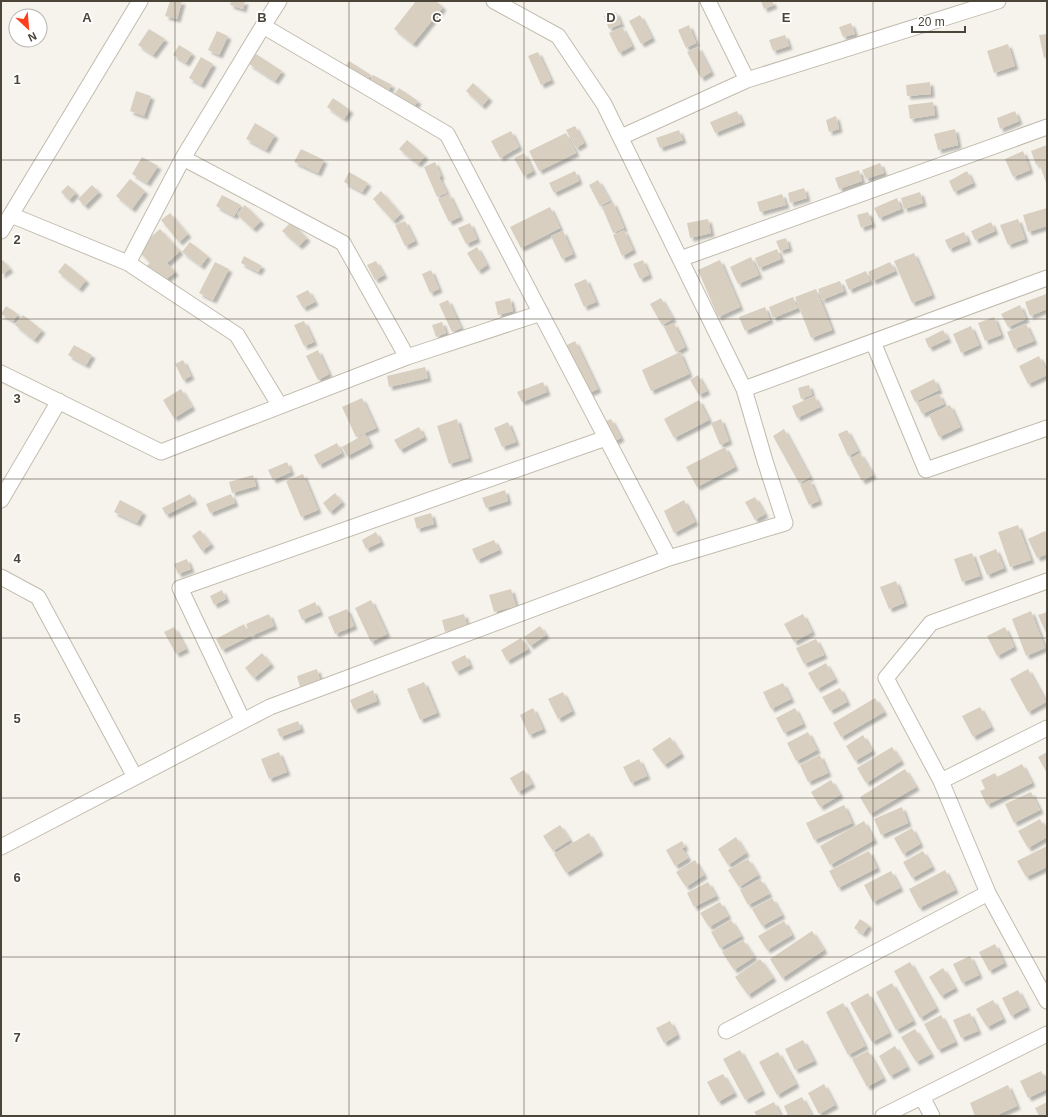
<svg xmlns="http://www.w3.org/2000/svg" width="1048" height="1117" viewBox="0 0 1048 1117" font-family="Arial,sans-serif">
<defs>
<filter id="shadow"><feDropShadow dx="3.5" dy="3.5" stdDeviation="1" flood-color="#0004"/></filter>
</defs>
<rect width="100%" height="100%" fill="#f6f3ec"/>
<path fill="#d8cfc1" filter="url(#shadow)" d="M 170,1 L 182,1 L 177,19 L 165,16 Z
M 231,1 L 245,1 L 243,9 L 230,5 Z
M 416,1 L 436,1 L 443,7 L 413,44 L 394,29 Z
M 761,1 L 772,1 L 774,5 L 764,9 Z
M 616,12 L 621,24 L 609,29 L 604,16 Z
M 640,15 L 652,38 L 641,44 L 629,21 Z
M 851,23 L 855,34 L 843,37 L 839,27 Z
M 689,25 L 696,43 L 686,48 L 678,30 Z
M 622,27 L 632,46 L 619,53 L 609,33 Z
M 149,29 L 165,39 L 153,55 L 138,45 Z
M 217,31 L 228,36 L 219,55 L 208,50 Z
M 1047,34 L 1047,57 L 1044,58 L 1039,35 Z
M 785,35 L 789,46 L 773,51 L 769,40 Z
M 1008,44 L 1015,66 L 994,73 L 987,51 Z
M 179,45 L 192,53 L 186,63 L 173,55 Z
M 698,47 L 711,72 L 701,78 L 687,52 Z
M 538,52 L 551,80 L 541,85 L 528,56 Z
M 256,54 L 282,71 L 275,81 L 249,64 Z
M 201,57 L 213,64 L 201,85 L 189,78 Z
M 349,61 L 371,75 L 364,85 L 343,70 Z
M 373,75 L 392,85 L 386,94 L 368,85 Z
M 930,82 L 931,94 L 907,96 L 906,85 Z
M 473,83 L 489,98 L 482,106 L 466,91 Z
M 399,88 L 418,101 L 411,111 L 392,97 Z
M 136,91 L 151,96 L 144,116 L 130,111 Z
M 333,98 L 350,110 L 344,119 L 327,107 Z
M 933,102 L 935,115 L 910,119 L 908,105 Z
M 737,111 L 742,122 L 715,133 L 710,122 Z
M 1015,111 L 1019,121 L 1000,129 L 997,118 Z
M 836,116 L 839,129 L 829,132 L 826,120 Z
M 255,123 L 275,135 L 266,150 L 246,139 Z
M 575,126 L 584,143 L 576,148 L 566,130 Z
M 955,129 L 958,145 L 938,150 L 934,134 Z
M 679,130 L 683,140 L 660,148 L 656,138 Z
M 511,131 L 519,147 L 500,158 L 491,141 Z
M 566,133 L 576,153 L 539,171 L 529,151 Z
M 407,140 L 425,156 L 418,164 L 399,149 Z
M 1047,145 L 1047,185 L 1039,163 L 1036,165 L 1031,151 Z
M 301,149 L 324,160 L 318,173 L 294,162 Z
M 1023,151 L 1030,170 L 1013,177 L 1005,159 Z
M 524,153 L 533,171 L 524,176 L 514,158 Z
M 142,157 L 158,166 L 147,183 L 132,174 Z
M 435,162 L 441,176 L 439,177 L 447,193 L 437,197 L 424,167 Z
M 880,163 L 884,173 L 866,179 L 862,170 Z
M 859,170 L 862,181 L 839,189 L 835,178 Z
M 575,171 L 579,181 L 554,193 L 549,183 Z
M 967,171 L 973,183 L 954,192 L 949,181 Z
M 349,172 L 368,183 L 362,192 L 344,182 Z
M 130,179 L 145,191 L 132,209 L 116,196 Z
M 598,180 L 610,201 L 600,206 L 589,185 Z
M 68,185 L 76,193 L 69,200 L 61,192 Z
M 92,185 L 99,192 L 85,206 L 78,199 Z
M 804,188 L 807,198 L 790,203 L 788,193 Z
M 381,191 L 401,214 L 393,221 L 373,199 Z
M 920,192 L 923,203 L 904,209 L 901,198 Z
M 449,194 L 460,217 L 449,222 L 438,199 Z
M 782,194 L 786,205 L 760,212 L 757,202 Z
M 222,195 L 241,205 L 234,216 L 216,206 Z
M 897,198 L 901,209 L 879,218 L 874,208 Z
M 613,202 L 624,228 L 613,233 L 602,207 Z
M 245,205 L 261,221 L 253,229 L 237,214 Z
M 550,207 L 560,228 L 521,248 L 510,227 Z
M 1047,208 L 1047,226 L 1028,232 L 1023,215 Z
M 868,212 L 872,224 L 861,228 L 857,215 Z
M 170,213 L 188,234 L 179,242 L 161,220 Z
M 708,219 L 711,233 L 690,238 L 687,223 Z
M 1018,219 L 1025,239 L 1008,245 L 1000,225 Z
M 405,221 L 415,241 L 405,246 L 395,225 Z
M 291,222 L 307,238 L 299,246 L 282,231 Z
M 991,222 L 995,231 L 975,240 L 971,231 Z
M 470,223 L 477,239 L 466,244 L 458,228 Z
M 160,229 L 180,251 L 167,263 L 175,272 L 159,285 L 144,268 L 150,263 L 137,249 Z
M 624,230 L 633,250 L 622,256 L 613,235 Z
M 563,231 L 573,254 L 562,259 L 551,236 Z
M 964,232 L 968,241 L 949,249 L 945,240 Z
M 786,238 L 789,248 L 780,251 L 776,241 Z
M 190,242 L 208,256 L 201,266 L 182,252 Z
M 477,247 L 487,265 L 478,271 L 467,253 Z
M 777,249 L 781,259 L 759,268 L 755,258 Z
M 914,253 L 932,295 L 912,303 L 894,261 Z
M 244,256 L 262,266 L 258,272 L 241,263 Z
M 751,257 L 759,275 L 738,284 L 730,267 Z
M 3,260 L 10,269 L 1,275 L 1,262 Z
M 643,260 L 649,275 L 640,279 L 633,264 Z
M 720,260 L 740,307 L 718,317 L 698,270 Z
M 376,261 L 384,275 L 375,280 L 367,265 Z
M 215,262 L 229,269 L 213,300 L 199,293 Z
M 890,262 L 895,271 L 873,281 L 868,272 Z
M 65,263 L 86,280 L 79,289 L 58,272 Z
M 431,270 L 439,289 L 430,293 L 422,274 Z
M 866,271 L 870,281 L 849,290 L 845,280 Z
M 586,279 L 596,302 L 584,307 L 574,284 Z
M 840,281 L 844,291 L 822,300 L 818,289 Z
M 816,289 L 832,330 L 811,338 L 795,297 Z
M 308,290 L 315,302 L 303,308 L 296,296 Z
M 1046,294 L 1047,296 L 1047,309 L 1030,316 L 1025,302 Z
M 793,297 L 798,308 L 773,318 L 769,307 Z
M 510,298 L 513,311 L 498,315 L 495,302 Z
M 661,298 L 673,319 L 662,325 L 650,304 Z
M 448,300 L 461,328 L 452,332 L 439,304 Z
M 1020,305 L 1026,319 L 1008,327 L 1001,314 Z
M 6,306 L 18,314 L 13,321 L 1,314 Z
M 765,307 L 770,320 L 745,331 L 739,317 Z
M 23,315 L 42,330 L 34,340 L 15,325 Z
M 994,317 L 1001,335 L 985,341 L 978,323 Z
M 304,321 L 314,342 L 304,346 L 294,325 Z
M 442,322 L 446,333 L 436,337 L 432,325 Z
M 674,323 L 685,347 L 676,352 L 664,327 Z
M 1026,324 L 1034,341 L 1014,349 L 1007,332 Z
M 971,326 L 979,345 L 961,353 L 953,334 Z
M 943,330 L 948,339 L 929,348 L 925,339 Z
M 575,341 L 598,389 L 587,394 L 565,346 Z
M 74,345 L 92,355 L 86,365 L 68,355 Z
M 318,350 L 329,374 L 318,380 L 306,356 Z
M 680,352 L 689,374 L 651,391 L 642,370 Z
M 1039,356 L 1047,372 L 1047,375 L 1028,384 L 1019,366 Z
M 183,360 L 191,376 L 183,380 L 175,364 Z
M 425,367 L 428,378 L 389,387 L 387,376 Z
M 698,375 L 707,391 L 699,395 L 690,380 Z
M 934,379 L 939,390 L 915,402 L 910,391 Z
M 543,382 L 547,392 L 522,402 L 517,392 Z
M 809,385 L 812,395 L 801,399 L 798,388 Z
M 181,389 L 192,407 L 174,418 L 163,400 Z
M 939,394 L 944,404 L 922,414 L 917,403 Z
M 814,396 L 820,407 L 797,418 L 792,406 Z
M 362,398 L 376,428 L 356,437 L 342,407 Z
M 699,400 L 709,420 L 674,438 L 664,419 Z
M 950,405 L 960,427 L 939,437 L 929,415 Z
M 457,419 L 469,458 L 449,464 L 437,426 Z
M 611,419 L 621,438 L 611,443 L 601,423 Z
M 721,419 L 729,441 L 720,445 L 711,423 Z
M 508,422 L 516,442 L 502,447 L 494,428 Z
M 419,427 L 424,437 L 400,450 L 394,440 Z
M 784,429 L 810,477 L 799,483 L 773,436 Z
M 847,430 L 858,451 L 848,456 L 838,434 Z
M 365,434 L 370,444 L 347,456 L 342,447 Z
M 337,443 L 342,453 L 319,465 L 314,455 Z
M 725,447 L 735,467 L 697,487 L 686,467 Z
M 860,453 L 873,475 L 862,481 L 850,459 Z
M 287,462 L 291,472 L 273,480 L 268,470 Z
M 303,474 L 318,510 L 301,517 L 286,481 Z
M 253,475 L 256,486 L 232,493 L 229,482 Z
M 810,480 L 819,501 L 809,505 L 800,485 Z
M 505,490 L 508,501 L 486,508 L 482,498 Z
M 335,493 L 342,502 L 330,512 L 323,503 Z
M 190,494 L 194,501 L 166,515 L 162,508 Z
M 231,494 L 235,503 L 210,513 L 206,504 Z
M 755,497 L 765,514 L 755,520 L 745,502 Z
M 120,500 L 143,512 L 137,523 L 114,512 Z
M 684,500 L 695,522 L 674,533 L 664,511 Z
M 431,513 L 434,524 L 417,529 L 414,518 Z
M 1018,525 L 1031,560 L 1010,567 L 998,532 Z
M 200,530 L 211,544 L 202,551 L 192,536 Z
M 1045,531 L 1047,535 L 1047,554 L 1037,558 L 1028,539 Z
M 376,532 L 381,542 L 366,549 L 362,540 Z
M 494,540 L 499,550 L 477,560 L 472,549 Z
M 996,549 L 1004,568 L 987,575 L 979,556 Z
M 972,553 L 980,576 L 962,582 L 954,559 Z
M 187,559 L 191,569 L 178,574 L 174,564 Z
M 896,581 L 904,603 L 889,609 L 880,587 Z
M 511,589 L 516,606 L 494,612 L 489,595 Z
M 222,590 L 226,599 L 214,605 L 210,596 Z
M 371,600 L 387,634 L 371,642 L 355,608 Z
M 315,602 L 320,612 L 302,620 L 298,610 Z
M 347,609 L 354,626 L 335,634 L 328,617 Z
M 1031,611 L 1045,648 L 1026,656 L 1012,619 Z
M 1047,612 L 1047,635 L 1038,615 Z
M 269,614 L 274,626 L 251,636 L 246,624 Z
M 464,614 L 467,625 L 445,632 L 442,620 Z
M 803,614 L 812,632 L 794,642 L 784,624 Z
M 244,624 L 250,636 L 222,650 L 216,639 Z
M 540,626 L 546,635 L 530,646 L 524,637 Z
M 174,627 L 186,649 L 176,654 L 164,632 Z
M 1005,627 L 1014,647 L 997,656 L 987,636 Z
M 521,638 L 528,649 L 507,661 L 501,650 Z
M 816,639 L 824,655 L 804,664 L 796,648 Z
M 262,653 L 271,664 L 254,678 L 245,668 Z
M 465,655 L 470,665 L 456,672 L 451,662 Z
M 826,663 L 835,679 L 817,689 L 808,673 Z
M 317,669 L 320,680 L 300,687 L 297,676 Z
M 1028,669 L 1046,702 L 1028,712 L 1010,679 Z
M 424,682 L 437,713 L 420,720 L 407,689 Z
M 783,683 L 791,699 L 771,709 L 763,692 Z
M 840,688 L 847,702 L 830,711 L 822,697 Z
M 373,690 L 377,701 L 354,710 L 350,700 Z
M 563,692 L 572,711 L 558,719 L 548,699 Z
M 875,698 L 884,712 L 841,737 L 833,723 Z
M 980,707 L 991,727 L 973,737 L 962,716 Z
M 533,708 L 543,729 L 529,735 L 520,715 Z
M 795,708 L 803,724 L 784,733 L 776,718 Z
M 298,721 L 301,729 L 280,737 L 277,729 Z
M 808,732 L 817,750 L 796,761 L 787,743 Z
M 863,735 L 872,751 L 855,761 L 846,746 Z
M 670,737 L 681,754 L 664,765 L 652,749 Z
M 892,747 L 901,761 L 866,783 L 857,768 Z
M 279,752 L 287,772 L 269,779 L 261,759 Z
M 1047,752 L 1047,773 L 1038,757 Z
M 820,755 L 828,773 L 808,782 L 800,765 Z
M 639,759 L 647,776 L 631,783 L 623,767 Z
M 1022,764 L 1032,783 L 987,805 L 980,791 L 985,789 L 981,780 L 995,773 L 997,777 Z
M 905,769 L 916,787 L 870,814 L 860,797 Z
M 524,770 L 532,784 L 518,792 L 510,778 Z
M 831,780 L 840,795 L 820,807 L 811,792 Z
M 1031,792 L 1040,810 L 1014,823 L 1005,804 Z
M 844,805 L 852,823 L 814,840 L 806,823 Z
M 902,807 L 908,823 L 881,835 L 874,819 Z
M 1040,819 L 1047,832 L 1047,837 L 1028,848 L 1018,831 Z
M 864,821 L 874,840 L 830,865 L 820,846 Z
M 560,825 L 570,840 L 553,851 L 543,836 Z
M 912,828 L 920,844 L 903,854 L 894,838 Z
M 589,833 L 600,852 L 566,873 L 554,854 Z
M 736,837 L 746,853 L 728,865 L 718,849 Z
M 682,841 L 685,847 L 682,848 L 688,858 L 675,866 L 666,850 Z
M 1047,846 L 1047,867 L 1026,877 L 1017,861 Z
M 869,851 L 877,868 L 838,888 L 829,871 Z
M 923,851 L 932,867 L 912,878 L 903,862 Z
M 748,859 L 758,875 L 739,887 L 728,870 Z
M 695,860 L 704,875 L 686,887 L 676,872 Z
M 945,870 L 955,890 L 919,908 L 909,889 Z
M 891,871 L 900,888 L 873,902 L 864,885 Z
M 760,879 L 769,894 L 748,905 L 740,890 Z
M 708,882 L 716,896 L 694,907 L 687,893 Z
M 772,898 L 782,915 L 762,926 L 752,909 Z
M 720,902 L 728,916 L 709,927 L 700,913 Z
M 860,919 L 869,925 L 863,934 L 854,928 Z
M 731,920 L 741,936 L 720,948 L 711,932 Z
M 784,921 L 792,935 L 767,950 L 758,936 Z
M 812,931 L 824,950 L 782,978 L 770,959 Z
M 743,940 L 754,957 L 734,970 L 722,952 Z
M 995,944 L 1004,963 L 989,971 L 979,952 Z
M 970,956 L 979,975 L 962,983 L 953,964 Z
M 760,959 L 773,978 L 748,995 L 735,977 Z
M 910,962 L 936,1008 L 920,1018 L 894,971 Z
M 943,968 L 955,988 L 941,996 L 929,977 Z
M 892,983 L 913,1021 L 896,1030 L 876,992 Z
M 1018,990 L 1027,1007 L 1011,1016 L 1002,998 Z
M 868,993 L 889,1033 L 872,1042 L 850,1003 Z
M 993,1000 L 1003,1019 L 987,1027 L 976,1009 Z
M 843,1003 L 865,1046 L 848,1055 L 826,1012 Z
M 970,1013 L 978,1031 L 961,1038 L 953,1020 Z
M 941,1015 L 955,1042 L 938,1050 L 924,1024 Z
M 670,1021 L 677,1035 L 664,1043 L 656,1028 Z
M 915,1029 L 931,1054 L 916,1062 L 901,1037 Z
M 803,1040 L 814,1061 L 795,1070 L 785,1049 Z
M 895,1046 L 907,1067 L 890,1076 L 879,1056 Z
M 740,1050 L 762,1091 L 745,1100 L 723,1059 Z
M 868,1051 L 883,1078 L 867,1087 L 852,1059 Z
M 778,1052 L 796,1084 L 777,1095 L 759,1062 Z
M 1041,1071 L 1047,1082 L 1047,1089 L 1028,1098 L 1020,1081 Z
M 723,1074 L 734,1093 L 718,1102 L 707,1082 Z
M 824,1084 L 835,1105 L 819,1114 L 808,1093 Z
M 1008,1085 L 1017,1106 L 995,1116 L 975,1116 L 970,1103 Z
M 802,1097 L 812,1116 L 788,1116 L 784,1106 Z
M 774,1102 L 781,1116 L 757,1116 L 754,1112 Z
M 1047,1102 L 1047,1116 L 1039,1116 L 1035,1108 Z"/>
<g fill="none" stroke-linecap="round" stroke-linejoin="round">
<defs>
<path id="minor" d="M 708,1 L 747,80
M 263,26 L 447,134 L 669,558
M 621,137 L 747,80 L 998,1
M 183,158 L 343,243 L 407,357
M 11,215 L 128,263 L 237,335 L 280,406
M 1,231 L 140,1
M 680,259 L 1047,127
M 128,263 L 183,158 L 263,26 L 279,1
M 873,342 L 926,470 L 1047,428
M 1,373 L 161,452 L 407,357 L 541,313
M 744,389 L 1047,278
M 1,500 L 59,401
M 1,577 L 38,597 L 135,777
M 1047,581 L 931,623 L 886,678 L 941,781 L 988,893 L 1047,1001
M 243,721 L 180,588 L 606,438
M 941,781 L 1047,728
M 1,847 L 270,707 L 669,558 L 785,523 L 765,461 L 744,389 L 604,104 L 558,36 L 494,1
M 726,1031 L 988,893
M 922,1097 L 932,1116
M 883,1116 L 1047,1034"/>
</defs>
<use href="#minor" stroke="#c2bbae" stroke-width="17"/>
<use href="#minor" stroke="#fff" stroke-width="15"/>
</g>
<path fill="none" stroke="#4b4439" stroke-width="1" stroke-opacity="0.55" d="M 175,1 L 175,1116M 349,1 L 349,1116M 524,1 L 524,1116M 699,1 L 699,1116M 873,1 L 873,1116M 1,160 L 1047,160M 1,319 L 1047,319M 1,479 L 1047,479M 1,638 L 1047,638M 1,798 L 1047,798M 1,957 L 1047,957"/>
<g font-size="13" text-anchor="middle" font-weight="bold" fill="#4b4439" stroke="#fff" stroke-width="3.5" stroke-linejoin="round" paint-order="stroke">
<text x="87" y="22">A</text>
<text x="262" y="22">B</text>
<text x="437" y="22">C</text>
<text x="611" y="22">D</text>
<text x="786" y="22">E</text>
<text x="17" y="84">1</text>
<text x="17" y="244">2</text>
<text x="17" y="403">3</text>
<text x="17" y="563">4</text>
<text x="17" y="723">5</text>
<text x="17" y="882">6</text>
<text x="17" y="1042">7</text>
</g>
<rect width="1048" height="1117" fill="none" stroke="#4b4439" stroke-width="4"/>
<g transform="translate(28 28) rotate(154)"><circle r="19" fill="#ffffff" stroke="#b7b4b0"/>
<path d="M0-3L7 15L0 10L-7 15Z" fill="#fc3f1d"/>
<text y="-6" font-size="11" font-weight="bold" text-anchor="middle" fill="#4b4439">N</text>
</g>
<path d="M912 26v6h53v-6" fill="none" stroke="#4b4439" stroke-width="2"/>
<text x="918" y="26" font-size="12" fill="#4b4439" stroke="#ffffff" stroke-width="3" paint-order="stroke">20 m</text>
</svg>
